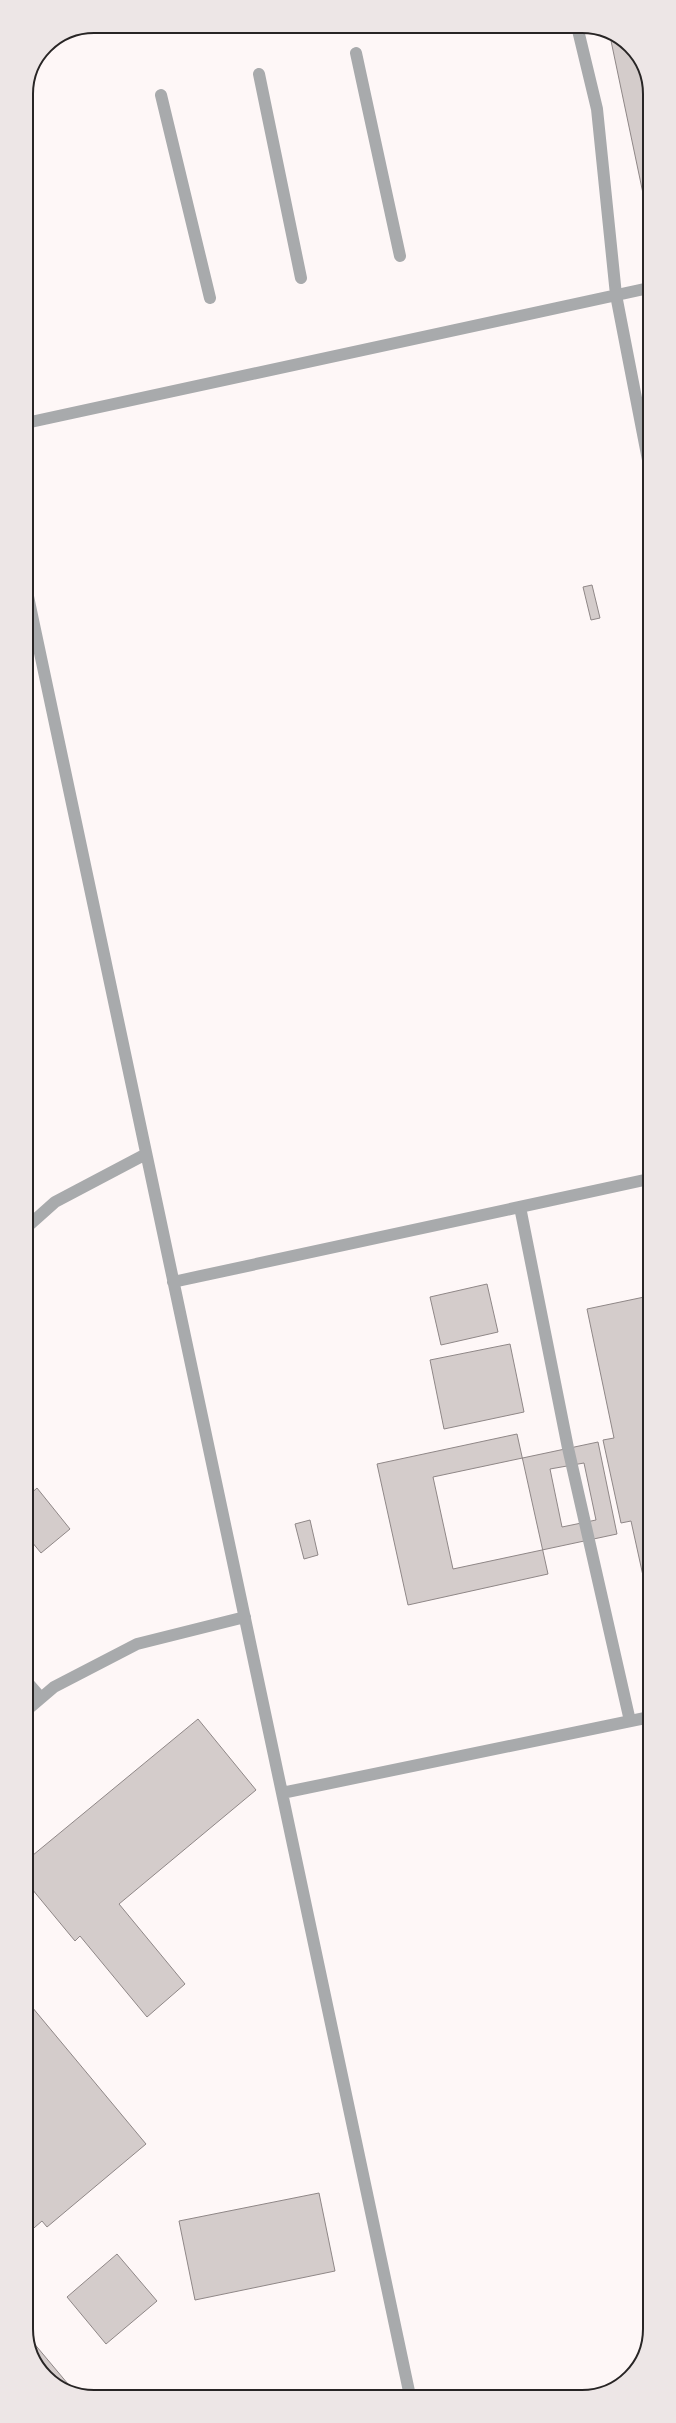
<svg xmlns="http://www.w3.org/2000/svg" width="676" height="2423" viewBox="0 0 676 2423" font-family="Inter,sans-serif">
<rect width="100%" height="100%" fill="#fef7f7"/>
<path fill="#d4cccb" stroke="#8f8787" fill-rule="evenodd" d="M 610,36 L 627,43 L 649,81 L 649,222 Z
M 592,585 L 600,618 L 591,620 L 583,587 Z
M 487,1284 L 498,1332 L 441,1345 L 430,1297 Z
M 649,1296 L 650,1602 L 649,1603 L 631,1521 L 621,1523 L 603,1440 L 614,1438 L 587,1309 Z
M 510,1344 L 524,1412 L 444,1429 L 430,1360 Z
M 517,1434 L 548,1574 L 408,1605 L 377,1464 Z
M 598,1442 L 617,1534 L 453,1569 L 433,1477 ZM 584,1463 L 596,1520 L 562,1527 L 550,1469 Z
M 37,1488 L 70,1529 L 41,1553 L 27,1536 L 27,1497 Z
M 310,1520 L 318,1555 L 304,1559 L 295,1524 Z
M 198,1719 L 256,1790 L 119,1904 L 185,1984 L 147,2017 L 80,1936 L 75,1941 L 27,1883 L 27,1860 Z
M 27,2001 L 146,2144 L 47,2227 L 42,2221 L 27,2234 Z
M 319,2193 L 335,2271 L 195,2300 L 179,2221 Z
M 117,2254 L 157,2301 L 106,2344 L 67,2297 Z
M 27,2335 L 68,2384 L 65,2387 L 49,2380 L 27,2342 Z"/>
<g fill="none" stroke-linecap="round" stroke-linejoin="round">
<path stroke="#a8aaac" stroke-width="12" d="M 577,26 L 597,109 L 616,295 L 649,465
M 356,53 L 400,256
M 259,74 L 301,278
M 161,95 L 210,298
M 26,423 L 649,288
M 26,587 L 410,2396
M 520,1207 L 568,1448 L 630,1721
M 27,1227 L 55,1202 L 146,1154
M 173,1282 L 649,1179
M 27,1682 L 41,1698
M 27,1710 L 54,1687 L 137,1644 L 245,1617
M 282,1793 L 650,1717"/>
</g>
<path d="M0 0H676V2423H0ZM94 33H582A61 61 0 0 1 643 94V2329A61 61 0 0 1 582 2390H94A61 61 0 0 1 33 2329V94A61 61 0 0 1 94 33Z" fill="#ede6e6" fill-rule="evenodd"/>
<path fill="none" stroke="#282525" stroke-width="2" d="M94 33H582A61 61 0 0 1 643 94V2329A61 61 0 0 1 582 2390H94A61 61 0 0 1 33 2329V94A61 61 0 0 1 94 33Z"/>
</svg>
